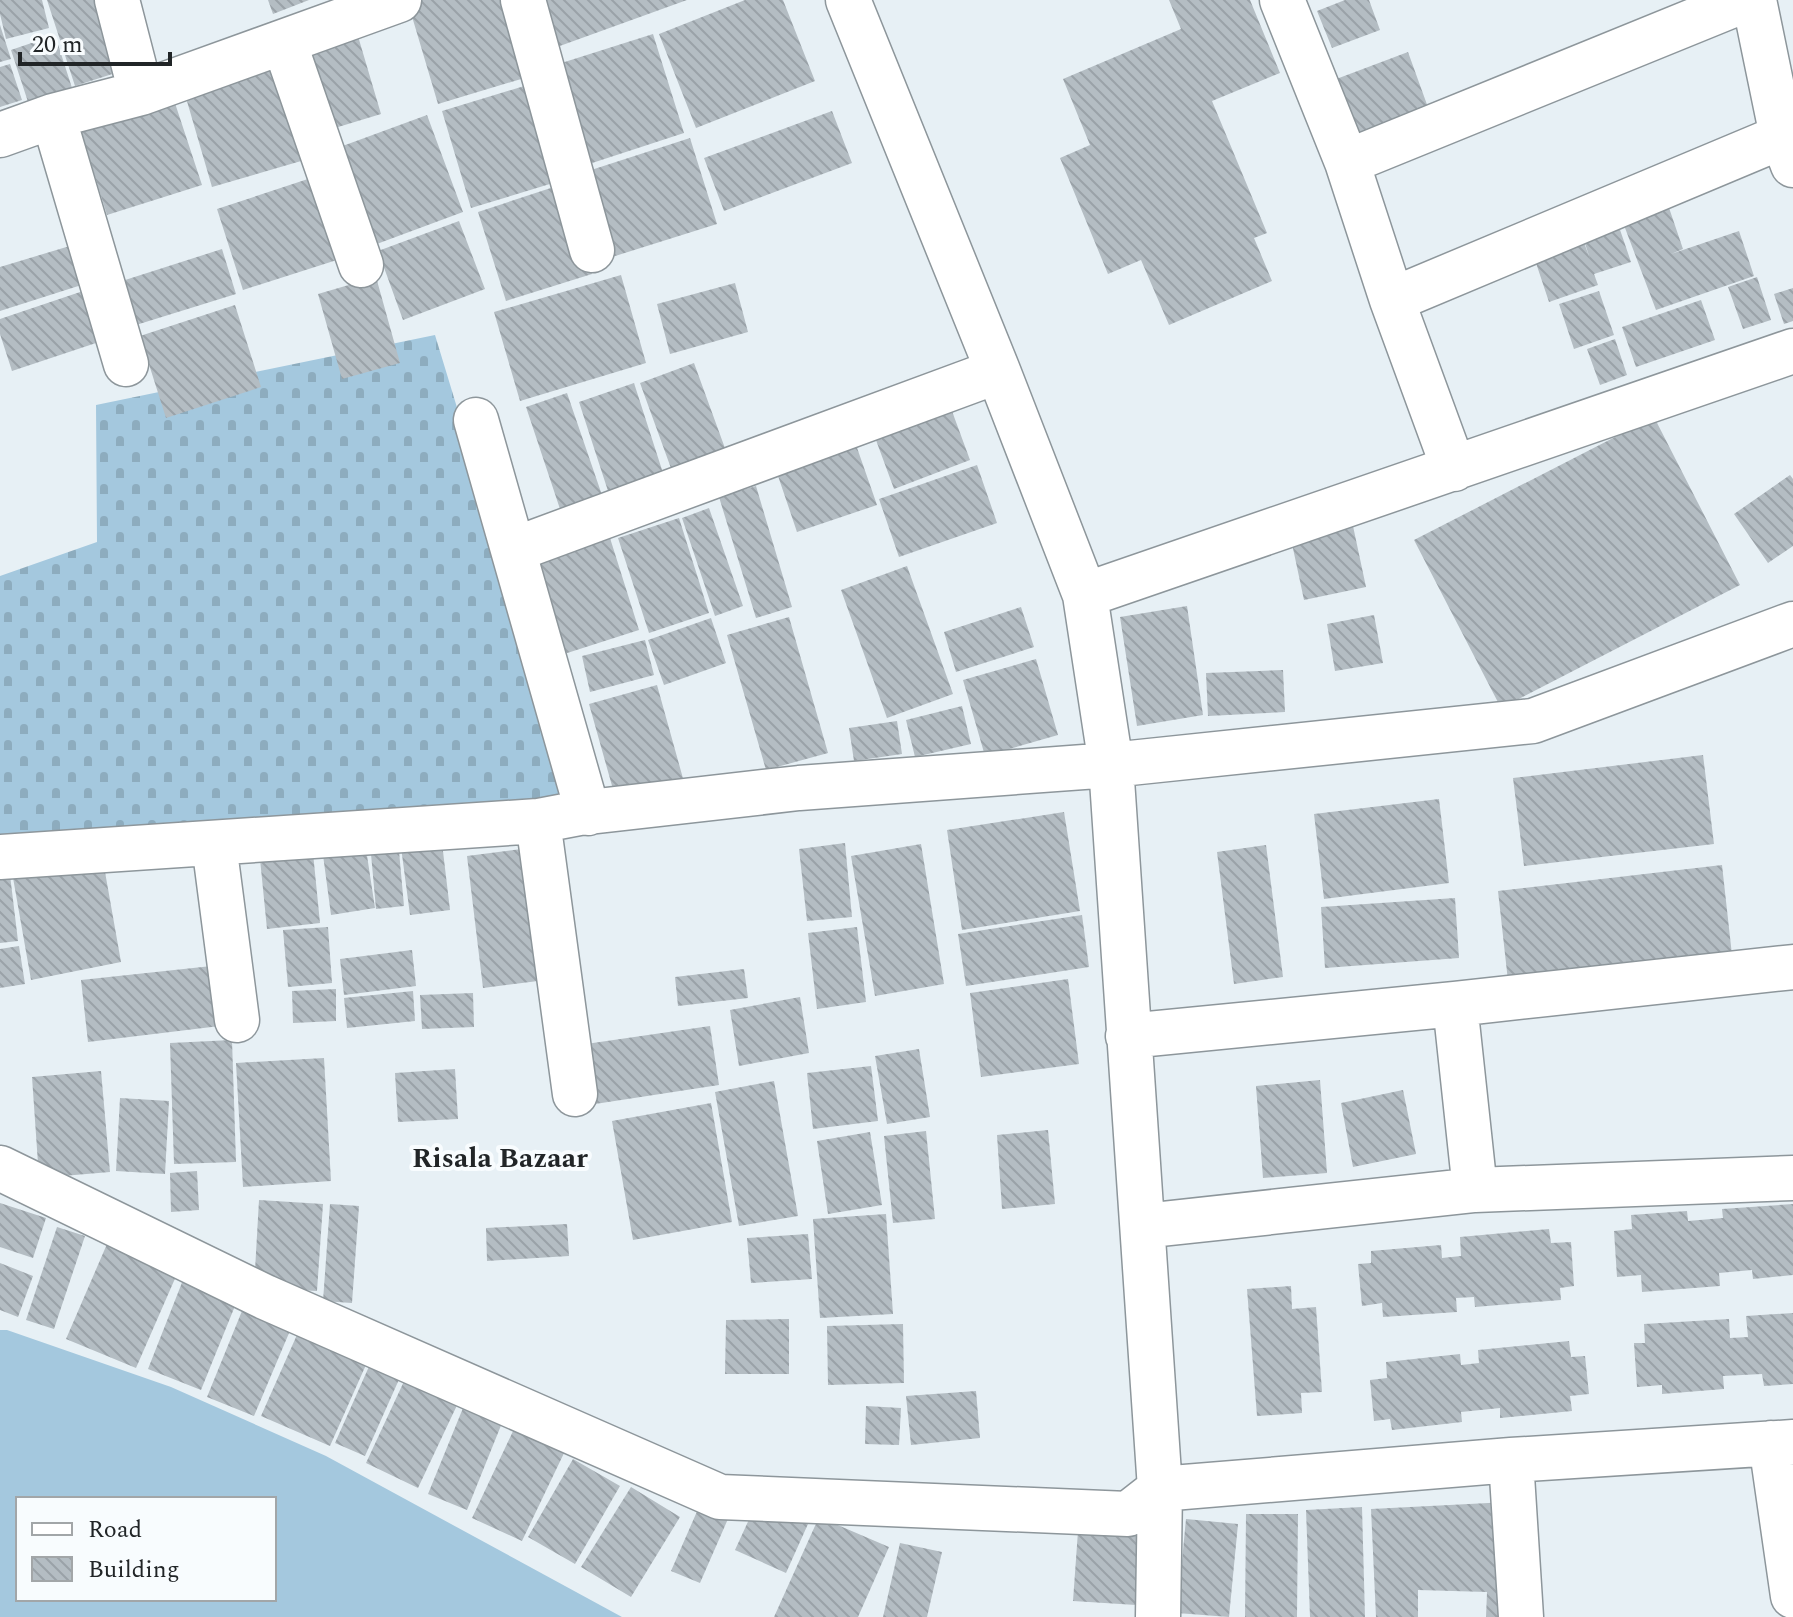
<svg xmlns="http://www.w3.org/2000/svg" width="1793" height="1617" viewBox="0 0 1793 1617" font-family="Spectral,serif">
<defs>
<pattern id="cemetery-stones" width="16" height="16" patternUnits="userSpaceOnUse" patternTransform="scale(2)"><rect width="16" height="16" fill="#a4c8de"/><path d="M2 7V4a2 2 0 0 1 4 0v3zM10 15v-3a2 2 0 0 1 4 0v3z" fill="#8dacbe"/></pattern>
<pattern id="building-back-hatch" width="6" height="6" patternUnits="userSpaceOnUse" patternTransform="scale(2)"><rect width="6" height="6" fill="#b4bdc3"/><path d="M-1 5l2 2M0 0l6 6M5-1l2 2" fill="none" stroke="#9aa2a8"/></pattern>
</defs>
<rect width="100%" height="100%" fill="#e7f0f5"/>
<path fill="#a4c8de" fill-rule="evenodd" d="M 0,1330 L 7,1330 L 171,1387 L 326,1456 L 622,1617 L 0,1617 ZM 18,1499 L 274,1499 L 274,1599 L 18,1599 Z"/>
<path fill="url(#cemetery-stones)" d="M 435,335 L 580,813 L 0,840 L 0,576 L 97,542 L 96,405 Z"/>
<path fill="url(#building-back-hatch)" d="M 0,0 L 42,0 L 49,28 L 6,39 L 0,14 Z
M 47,0 L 109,0 L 131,68 L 75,86 Z
M 268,0 L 309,0 L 273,14 Z
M 419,0 L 509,0 L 531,76 L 438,104 L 408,3 Z
M 541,0 L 687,0 L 557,47 Z
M 745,0 L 783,0 L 815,81 L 696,128 L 659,34 Z
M 1169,0 L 1250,0 L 1280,73 L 1212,101 L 1267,233 L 1254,238 L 1272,281 L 1169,325 L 1141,260 L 1108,274 L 1060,158 L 1090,145 L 1063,79 L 1181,29 Z
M 1345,0 L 1369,0 L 1380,30 L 1332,48 L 1317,11 Z
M 0,25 L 11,59 L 0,62 Z
M 355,26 L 381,114 L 325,131 L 299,43 Z
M 653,34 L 684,133 L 583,166 L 552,66 Z
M 55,35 L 73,91 L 29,105 L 11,50 Z
M 1408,52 L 1434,124 L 1356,152 L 1331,81 Z
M 281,63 L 308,159 L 212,187 L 184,91 Z
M 10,64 L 22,100 L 0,107 L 0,67 Z
M 534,83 L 563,180 L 471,208 L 442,111 Z
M 170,88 L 202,185 L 107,215 L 77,119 Z
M 832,111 L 852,163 L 724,211 L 704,158 Z
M 427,115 L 463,212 L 366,248 L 329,151 Z
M 690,138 L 717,224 L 612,257 L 585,172 Z
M 314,177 L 340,259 L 243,290 L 217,209 Z
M 563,184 L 592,274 L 506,301 L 478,212 Z
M 1665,196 L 1683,249 L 1671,254 L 1739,231 L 1754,276 L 1656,310 L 1619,212 Z
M 1616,218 L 1631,262 L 1594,274 L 1598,285 L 1549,302 L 1533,254 L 1582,237 L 1590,259 L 1581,231 Z
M 459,221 L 485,289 L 403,320 L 378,251 Z
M 83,242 L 94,281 L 0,311 L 0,267 Z
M 222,249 L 236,294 L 136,325 L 122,281 Z
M 621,275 L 646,363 L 520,401 L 494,312 Z
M 376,277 L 400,363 L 342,379 L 318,294 Z
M 1757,277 L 1771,320 L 1743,329 L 1728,287 Z
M 735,283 L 748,332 L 670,354 L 657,304 Z
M 1793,288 L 1793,321 L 1784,324 L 1774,294 Z
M 89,289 L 105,340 L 12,371 L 0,334 L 0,319 Z
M 1599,291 L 1614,335 L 1574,349 L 1559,304 Z
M 1701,300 L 1715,340 L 1636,367 L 1622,327 Z
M 235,305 L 261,387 L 166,418 L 140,336 Z
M 1615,339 L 1627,375 L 1600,385 L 1587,349 Z
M 694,363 L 726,451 L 672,471 L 640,383 Z
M 634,383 L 663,473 L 608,491 L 579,402 Z
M 567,393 L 604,501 L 562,515 L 526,407 Z
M 949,403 L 970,460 L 894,489 L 873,432 Z
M 1654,417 L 1740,585 L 1501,708 L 1414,540 Z
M 855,442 L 877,505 L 797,532 L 776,470 Z
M 977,465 L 997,523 L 899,557 L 879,499 Z
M 1790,475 L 1793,479 L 1793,546 L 1768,563 L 1734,514 Z
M 756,486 L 792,607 L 756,618 L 719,497 Z
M 709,508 L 743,606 L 715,616 L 682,518 Z
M 679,518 L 709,613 L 649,633 L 618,538 Z
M 1353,526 L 1366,587 L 1304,600 L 1291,539 Z
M 610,538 L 639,630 L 561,655 L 533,562 Z
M 907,566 L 953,694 L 887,718 L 841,590 Z
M 1187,606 L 1203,715 L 1137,726 L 1120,617 Z
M 1021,607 L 1034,647 L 956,672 L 944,632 Z
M 1374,615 L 1383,663 L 1335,671 L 1327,624 Z
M 789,617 L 828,753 L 766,770 L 727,635 Z
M 711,618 L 726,663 L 664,685 L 648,640 Z
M 645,640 L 654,675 L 590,692 L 582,656 Z
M 1036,659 L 1058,735 L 985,756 L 963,680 Z
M 1283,670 L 1285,712 L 1208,716 L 1206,673 Z
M 657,685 L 684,782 L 616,800 L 589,704 Z
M 962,706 L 971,744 L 915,757 L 906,720 Z
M 897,721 L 902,754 L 854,761 L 849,728 Z
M 1703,755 L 1714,844 L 1524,866 L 1513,778 Z
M 1439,799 L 1449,883 L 1324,899 L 1314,814 Z
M 1064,812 L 1080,911 L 962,930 L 947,830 Z
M 442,843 L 450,910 L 410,915 L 401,847 Z
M 845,843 L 852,917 L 807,921 L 799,849 Z
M 921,844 L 944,984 L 875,996 L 851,856 Z
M 1266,845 L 1283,977 L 1234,984 L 1217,852 Z
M 529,848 L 546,980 L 483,988 L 467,856 Z
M 366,849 L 375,908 L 331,915 L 323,855 Z
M 399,851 L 404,906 L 376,909 L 371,854 Z
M 313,853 L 320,923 L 267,929 L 260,859 Z
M 102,855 L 121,962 L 31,980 L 12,872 Z
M 1722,865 L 1732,955 L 1508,981 L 1498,891 Z
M 10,875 L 18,941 L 0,943 L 0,877 Z
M 1455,898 L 1459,958 L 1325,968 L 1321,907 Z
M 1082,915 L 1089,967 L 966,986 L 958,934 Z
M 328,927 L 332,983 L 288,987 L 283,930 Z
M 857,927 L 866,1002 L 817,1009 L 808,933 Z
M 19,946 L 25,984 L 0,988 L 0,949 Z
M 412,950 L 416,986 L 344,995 L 340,959 Z
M 221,965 L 228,1025 L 88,1042 L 81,980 Z
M 744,969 L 748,998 L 678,1006 L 675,977 Z
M 1068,979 L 1079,1064 L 981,1077 L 970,993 Z
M 336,989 L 336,1021 L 293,1023 L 292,991 Z
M 413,991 L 415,1021 L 347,1028 L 344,998 Z
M 473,993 L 474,1027 L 422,1029 L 420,995 Z
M 800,997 L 809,1053 L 739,1066 L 730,1010 Z
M 710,1026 L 719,1085 L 595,1104 L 586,1044 Z
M 232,1040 L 236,1162 L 174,1164 L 170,1043 Z
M 919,1049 L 930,1117 L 887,1124 L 875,1056 Z
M 324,1058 L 331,1181 L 243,1187 L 236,1063 Z
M 871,1066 L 878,1121 L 813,1129 L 807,1073 Z
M 455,1069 L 458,1119 L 398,1122 L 395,1073 Z
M 101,1071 L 110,1172 L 39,1178 L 32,1077 Z
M 1320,1080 L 1327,1173 L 1263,1178 L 1256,1086 Z
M 774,1081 L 798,1216 L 739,1226 L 715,1092 Z
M 1403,1090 L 1416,1154 L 1353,1167 L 1341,1103 Z
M 120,1098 L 169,1101 L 165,1174 L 116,1171 Z
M 711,1103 L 732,1222 L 633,1240 L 612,1121 Z
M 1048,1130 L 1055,1204 L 1002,1209 L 997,1135 Z
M 926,1131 L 935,1219 L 893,1223 L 884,1136 Z
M 870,1132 L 882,1205 L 828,1214 L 817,1141 Z
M 197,1171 L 199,1210 L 171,1212 L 170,1173 Z
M 259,1200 L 323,1204 L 317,1291 L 254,1288 Z
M 0,1203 L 46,1218 L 33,1258 L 0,1247 Z
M 330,1204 L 359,1206 L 352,1303 L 323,1301 Z
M 1793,1204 L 1793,1275 L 1753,1279 L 1752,1270 L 1719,1273 L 1720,1286 L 1642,1292 L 1641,1275 L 1617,1277 L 1614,1231 L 1632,1229 L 1631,1215 L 1687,1211 L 1688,1221 L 1723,1218 L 1722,1209 Z
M 886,1214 L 893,1314 L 820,1318 L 813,1219 Z
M 567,1224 L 569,1256 L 487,1261 L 486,1228 Z
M 57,1227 L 85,1236 L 54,1329 L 26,1320 Z
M 1549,1229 L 1551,1243 L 1571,1242 L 1574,1286 L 1560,1288 L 1561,1300 L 1475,1307 L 1474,1297 L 1456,1298 L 1457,1312 L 1383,1317 L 1382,1303 L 1362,1306 L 1358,1264 L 1371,1263 L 1371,1251 L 1441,1245 L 1442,1258 L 1461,1256 L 1460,1237 Z
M 808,1234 L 812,1279 L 751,1283 L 747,1238 Z
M 107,1244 L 177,1274 L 136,1368 L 66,1339 Z
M 0,1263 L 33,1276 L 18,1317 L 0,1310 Z
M 183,1280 L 237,1301 L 201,1390 L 148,1369 Z
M 1291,1286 L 1292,1309 L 1316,1307 L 1322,1392 L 1301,1393 L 1302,1413 L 1257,1416 L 1247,1289 Z
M 244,1306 L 292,1326 L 254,1416 L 207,1397 Z
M 1793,1313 L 1793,1384 L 1764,1386 L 1762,1374 L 1723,1376 L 1724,1389 L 1662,1394 L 1662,1385 L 1637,1387 L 1634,1343 L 1645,1343 L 1644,1324 L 1729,1319 L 1730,1338 L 1748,1337 L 1746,1316 Z
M 789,1319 L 789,1374 L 725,1374 L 726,1320 Z
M 903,1324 L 904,1383 L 828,1385 L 827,1326 Z
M 300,1328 L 369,1358 L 330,1446 L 261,1416 Z
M 1569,1341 L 1571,1357 L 1585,1356 L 1589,1394 L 1570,1396 L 1572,1411 L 1500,1418 L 1500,1408 L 1461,1412 L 1462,1422 L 1392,1430 L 1390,1419 L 1374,1421 L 1370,1380 L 1387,1378 L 1386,1362 L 1460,1354 L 1461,1365 L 1479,1363 L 1478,1350 Z
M 371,1362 L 401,1375 L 365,1456 L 335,1443 Z
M 406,1377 L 459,1401 L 418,1488 L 366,1463 Z
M 976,1391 L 980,1438 L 911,1445 L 906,1396 Z
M 866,1406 L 901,1408 L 899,1445 L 865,1444 Z
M 463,1408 L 502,1423 L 467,1510 L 428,1494 Z
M 515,1427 L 565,1451 L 522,1541 L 472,1518 Z
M 573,1459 L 620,1486 L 575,1564 L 528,1537 Z
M 631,1487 L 680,1517 L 631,1597 L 581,1567 Z
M 702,1500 L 731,1512 L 700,1583 L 671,1571 Z
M 757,1502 L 808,1524 L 786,1573 L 735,1550 Z
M 1508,1502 L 1514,1617 L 1486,1617 L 1487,1592 L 1418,1590 L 1418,1617 L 1376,1617 L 1371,1509 Z
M 1362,1507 L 1365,1617 L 1310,1617 L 1306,1510 Z
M 1246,1514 L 1298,1514 L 1297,1617 L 1245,1617 Z
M 819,1517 L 889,1547 L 858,1617 L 774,1617 Z
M 1186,1519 L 1238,1524 L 1229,1617 L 1177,1613 Z
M 1078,1531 L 1141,1535 L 1136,1605 L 1073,1601 Z
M 900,1543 L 942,1552 L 927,1617 L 883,1617 Z"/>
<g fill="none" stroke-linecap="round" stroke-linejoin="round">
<defs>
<path id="street" d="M 117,0 L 141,93
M 523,0 L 592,250
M 848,0 L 998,371 L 1085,595 L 1111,765 L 1160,1489 L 1158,1617
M 1282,0 L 1347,162 L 1392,300 L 1454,469
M 1754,0 L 1782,136 L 1793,165
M 284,42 L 361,265
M 53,116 L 126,364
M 0,135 L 53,116 L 141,93 L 399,0
M 1347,162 L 1745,0
M 1392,300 L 1793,132
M 476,420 L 588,813
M 513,550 L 998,371
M 1085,595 L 1793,351
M 538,821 L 575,1094
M 214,844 L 237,1020
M 0,857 L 538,821 L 580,813 L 799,788 L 1111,765 L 1533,721 L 1793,624
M 1455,1004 L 1475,1190
M 1128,1036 L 1455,1004 L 1793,967
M 0,1168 L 265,1297 L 720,1497 L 1128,1514 L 1160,1489 L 1511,1460 L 1793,1442
M 1143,1226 L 1475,1190 L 1793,1178
M 1771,1443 L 1793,1596
M 1511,1460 L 1521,1617"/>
</defs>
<use href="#street" stroke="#8d969b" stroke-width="47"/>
<use href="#street" stroke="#fff" stroke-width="44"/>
</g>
<g text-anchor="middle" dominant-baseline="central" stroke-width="8" stroke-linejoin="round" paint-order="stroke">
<g font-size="28" font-weight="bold" fill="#212527" stroke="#f8fcfe">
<text x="500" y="1158">Risala Bazaar</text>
</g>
</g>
<rect x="16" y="1497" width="260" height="104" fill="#f8fcfe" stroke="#a2a6a8" stroke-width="2"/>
<rect x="32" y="1523" width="40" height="12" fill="#ffffff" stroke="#a2a6a8" stroke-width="2"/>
<text x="88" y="1537" font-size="24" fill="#212527">Road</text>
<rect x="32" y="1557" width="40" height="24" fill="url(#building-back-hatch)" stroke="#a2a6a8" stroke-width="2"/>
<text x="88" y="1577" font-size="24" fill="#212527">Building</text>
<path d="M20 52v12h150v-12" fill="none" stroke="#212527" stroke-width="4"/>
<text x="32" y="52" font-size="24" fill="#212527" stroke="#f8fcfe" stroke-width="6" paint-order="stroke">20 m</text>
</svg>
